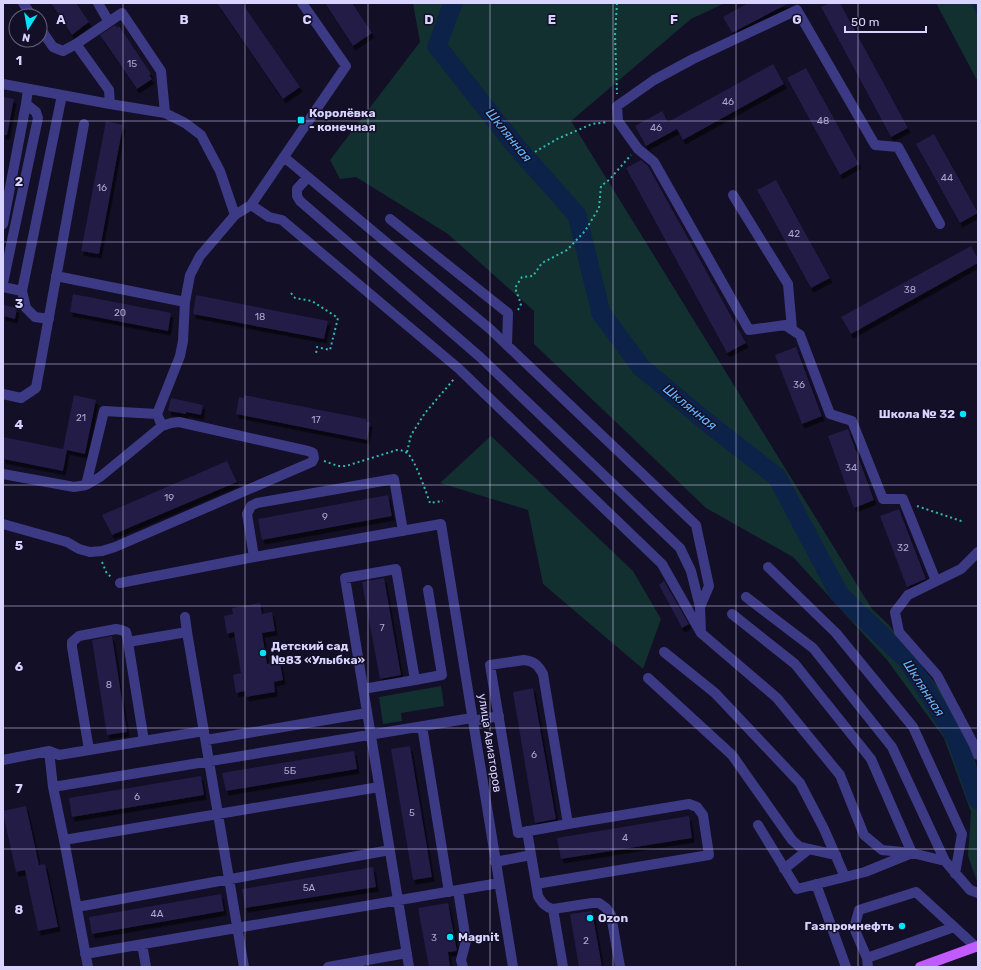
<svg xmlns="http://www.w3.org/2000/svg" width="981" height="970" viewBox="0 0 981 970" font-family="Rubik,sans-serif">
<defs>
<filter id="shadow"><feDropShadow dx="2.5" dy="4.5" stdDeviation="0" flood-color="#0009"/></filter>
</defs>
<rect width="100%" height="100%" fill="#130f26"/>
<path fill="#12302f" d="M 413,3 L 725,3 L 691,19 L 571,121 L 872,609 L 888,624 L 938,687 L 973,753 L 978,772 L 978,884 L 968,856 L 971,812 L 944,738 L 887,660 L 793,557 L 706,508 L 534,344 L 534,311 L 448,234 L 356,177 L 340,179 L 330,160 L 420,42 Z
M 936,3 L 978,3 L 978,82 Z
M 491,436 L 633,571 L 661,619 L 643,669 L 543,584 L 528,510 L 440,483 Z
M 441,686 L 444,706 L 401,713 L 402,721 L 383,724 L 379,697 Z"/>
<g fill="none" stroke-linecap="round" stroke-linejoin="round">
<path stroke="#0c2248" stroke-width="3" d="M 973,3 L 978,13"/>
<path stroke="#0c2248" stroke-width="19" d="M 453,3 L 437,46 L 515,145 L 577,215 L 601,313 L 641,367 L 703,419 L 777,477 L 839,594 L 908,661 L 956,738 L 978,800"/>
</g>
<path fill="#241b47" filter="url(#shadow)" d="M 51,3 L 76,3 L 89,22 L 72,35 Z
M 217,3 L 242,3 L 300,87 L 283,99 Z
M 325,3 L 352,3 L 372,33 L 353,46 Z
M 748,3 L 789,3 L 732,33 L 723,17 Z
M 829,3 L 840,3 L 908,128 L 891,137 L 821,7 Z
M 115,25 L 117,28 L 119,26 L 151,74 L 149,75 L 152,79 L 137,89 L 100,35 Z
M 773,64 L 784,84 L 683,140 L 677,129 L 646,146 L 635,126 L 662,111 L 668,122 Z
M 806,68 L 859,164 L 840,175 L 787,78 Z
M 3,97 L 14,99 L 7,135 L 3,135 Z
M 106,121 L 123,125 L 99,254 L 81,251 Z
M 934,134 L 978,213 L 960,223 L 916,144 Z
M 641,160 L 648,166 L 746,343 L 727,353 L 626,168 Z
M 776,180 L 830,278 L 811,288 L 757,190 Z
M 971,246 L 978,259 L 978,263 L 851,334 L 841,317 Z
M 73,294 L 171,313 L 168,331 L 70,312 Z
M 196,295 L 328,321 L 324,339 L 193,314 Z
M 3,305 L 17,308 L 15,319 L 3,316 Z
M 796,347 L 822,416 L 802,424 L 775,355 Z
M 74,395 L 96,400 L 85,454 L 67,450 L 63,471 L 3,459 L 3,437 L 63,449 Z
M 244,395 L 366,419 L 366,422 L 370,422 L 367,440 L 236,414 L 239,397 L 244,398 Z
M 171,398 L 203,405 L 201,415 L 186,412 L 186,414 L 168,411 Z
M 848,429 L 874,500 L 854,508 L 828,436 Z
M 227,461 L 237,482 L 112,535 L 102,515 Z
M 388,495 L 392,516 L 262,540 L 258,519 Z
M 899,509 L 926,579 L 907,587 L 880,516 Z
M 384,578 L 401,675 L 380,679 L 362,582 Z
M 664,581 L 689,624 L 682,628 L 659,585 Z
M 260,603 L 262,614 L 272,612 L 275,631 L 262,633 L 267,664 L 280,662 L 283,680 L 274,682 L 275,692 L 246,697 L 245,691 L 236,693 L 233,675 L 241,673 L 234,632 L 227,634 L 224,616 L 233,614 L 232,608 Z
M 112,636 L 127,732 L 107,735 L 92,640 Z
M 533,688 L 556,819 L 535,823 L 513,692 Z
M 410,746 L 432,877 L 413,880 L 391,749 Z
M 354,751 L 357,769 L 226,791 L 222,773 Z
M 201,776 L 204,795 L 72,817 L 69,798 Z
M 26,806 L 39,865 L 45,864 L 58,927 L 38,931 L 25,870 L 16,872 L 3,813 L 3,811 Z
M 689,816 L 692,838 L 561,859 L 557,838 Z
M 373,867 L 376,887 L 245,908 L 242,889 Z
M 221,894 L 224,911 L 92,934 L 89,917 Z
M 448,903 L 457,951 L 448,952 L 450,967 L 429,967 L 418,908 Z
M 592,911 L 602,967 L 579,967 L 570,914 Z"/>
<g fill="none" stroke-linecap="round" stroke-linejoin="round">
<path stroke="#2fb8b0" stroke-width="2" stroke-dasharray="2 3" stroke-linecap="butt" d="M 617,3 L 615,35 L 617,94
M 535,152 L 557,139 L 592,124 L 608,122
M 291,293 L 295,298 L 312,301 L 338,318 L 330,350 L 317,347 L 316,354
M 518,310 L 521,304 L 515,288 L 522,277 L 533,276 L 542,263 L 567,250 L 585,231 L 599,208 L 601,186 L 609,180 L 631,155
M 407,452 L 411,435 L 425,413 L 454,379
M 324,461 L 338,466 L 346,466 L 397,450 C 401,450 404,451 407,453 C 415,459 426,492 430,503 L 443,501
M 917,506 L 964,522
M 102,562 L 107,574 L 112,577"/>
<path stroke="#3d3a85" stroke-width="10" d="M 23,3 L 32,16
M 98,3 L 109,22
M 76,44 L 122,13 L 161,71 L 165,113
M 3,84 L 110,104 L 109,90 L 76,44 L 63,51 L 53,47 L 40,28
M 110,104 L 165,113 L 185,123 L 201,135 L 220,171 L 235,215
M 284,157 L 490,329 L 696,525 L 709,586 L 700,607
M 308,177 L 297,189 L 297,196 L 300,201 L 480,357 L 680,548 L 691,571 L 700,607 L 701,632
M 733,195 L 788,284 L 792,329
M 251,205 L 269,217 L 282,220 L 458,368 L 662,564 L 701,633 L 777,698 L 840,775 L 864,835 L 882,850 L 912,853 L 945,861 L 970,890 L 978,893
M 390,219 L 508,313 L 507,345
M 3,224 L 26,104
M 56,276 L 185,302
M 3,283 L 38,118 L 36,112 L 26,104 L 28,89
M 3,287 L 22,291
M 49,319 L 35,317 L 26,308 L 22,291 L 62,95
M 3,394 L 21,398 L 36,388 L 84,124
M 162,426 L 157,414 L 180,356 L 183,341 L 185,302 L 190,275 L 200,256 L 235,215 L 251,205 L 346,66 L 302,3
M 3,474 L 74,487 L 86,485 L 100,477 L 162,426 L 171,423 L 179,422 L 308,451 L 313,453 L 314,458 L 312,462 L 115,547 L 102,551 L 90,552 L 79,549 L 67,542 L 3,524
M 86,485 L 104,411 L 157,414
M 978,552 L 961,569 L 908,595 L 895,612 L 899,632 L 937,675 L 974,745 L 978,755
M 254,557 L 247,514 L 251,506 L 257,503 L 394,479 L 403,531
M 768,567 L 836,633 L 913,727 L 962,834 L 955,874
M 936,581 L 903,499 L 883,499 L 852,421 L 830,414 L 800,335 L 785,325 L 749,330 L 654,162 L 638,149 L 618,121 L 617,106 L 654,80 L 693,59 L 797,10 L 875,145 L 898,147 L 940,224
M 120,583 L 254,557 L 441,524 L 513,967
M 746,597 L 813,648 L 892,747 L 945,861
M 732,614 L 795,664 L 871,759 L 912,853 L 865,872 L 797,889 L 758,825
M 185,617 L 187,632
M 128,642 L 187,632 L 244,967
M 664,652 L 715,693 L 800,783 L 824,829 L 845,877
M 524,660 C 534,661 538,665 543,674 L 568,824 L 518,833 L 490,665 Z
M 648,678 L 732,755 L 792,840 L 800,847 L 836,855
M 415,680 L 442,675 L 428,590
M 363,689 L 415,680 L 396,569 L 345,578 C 366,708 388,837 409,967
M 473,721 L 499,716
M 422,726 L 449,892
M 206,740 L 367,713
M 89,750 L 72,647 L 72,642 L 79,636 L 116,629 L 121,630 L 126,632 L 127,636 L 144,741
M 49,751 L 53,787 L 64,840 L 379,787
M 3,760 L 49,751 L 59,755 L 204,731
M 53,787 L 472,718
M 527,831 L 538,896 C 542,903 545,907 553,909 L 592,903 L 599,903 L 606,908 L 611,915 L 620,967
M 64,840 L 88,967
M 495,862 L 531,855
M 784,869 L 809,849
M 536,884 L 709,855 L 703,815 L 697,807 L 689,804 L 568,824
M 816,884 L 846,967
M 458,890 L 466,941 L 461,960 L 463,967
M 77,907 L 390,850
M 553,909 L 563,967
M 142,944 L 146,967
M 85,954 L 499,883
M 867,958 L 954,927
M 328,967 L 407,953
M 868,967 L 867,958 L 854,928 L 859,910 L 916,892 L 976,947"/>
<path stroke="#c25bff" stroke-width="10" d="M 920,967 L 978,946"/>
</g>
<path fill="none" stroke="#d9d4ff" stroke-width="1" stroke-opacity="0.55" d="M 123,3 L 123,967M 245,3 L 245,967M 368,3 L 368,967M 490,3 L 490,967M 613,3 L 613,967M 736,3 L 736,967M 858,3 L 858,967M 3,121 L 978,121M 3,242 L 978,242M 3,364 L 978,364M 3,485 L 978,485M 3,606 L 978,606M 3,728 L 978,728M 3,849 L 978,849"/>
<g fill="#00e5ff" stroke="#130f26" stroke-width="1.5">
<rect x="297" y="116" width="8" height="8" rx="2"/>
<circle cx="963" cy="414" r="4"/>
<circle cx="263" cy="653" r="4"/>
<circle cx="590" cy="918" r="4"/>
<circle cx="902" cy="926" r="4"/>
<circle cx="450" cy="937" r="4"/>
</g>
<g text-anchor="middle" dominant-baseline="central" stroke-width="3" stroke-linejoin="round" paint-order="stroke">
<g font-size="10" fill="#aca6d1">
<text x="132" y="64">15</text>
<text x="728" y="102">46</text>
<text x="823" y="121">48</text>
<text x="656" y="128">46</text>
<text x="947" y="178">44</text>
<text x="102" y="188">16</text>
<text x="794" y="234">42</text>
<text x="910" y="290">38</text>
<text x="120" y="313">20</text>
<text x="260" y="317">18</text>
<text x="799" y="385">36</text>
<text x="81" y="418">21</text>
<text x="316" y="420">17</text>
<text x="851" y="468">34</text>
<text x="169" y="498">19</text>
<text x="325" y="517">9</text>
<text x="903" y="548">32</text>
<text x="382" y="628">7</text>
<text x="109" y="685">8</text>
<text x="534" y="755">6</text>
<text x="290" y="771">5Б</text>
<text x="137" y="797">6</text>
<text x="412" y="813">5</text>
<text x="625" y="838">4</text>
<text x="309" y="888">5А</text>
<text x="157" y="914">4А</text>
<text x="434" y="938">3</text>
<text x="586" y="941">2</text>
</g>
<g font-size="12" font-weight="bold" fill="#d9d4ff" stroke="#130f26" text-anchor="start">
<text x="309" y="113">Королёвка<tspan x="309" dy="14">- конечная</tspan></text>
<text x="955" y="414" text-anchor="end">Школа № 32</text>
<text x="271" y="646">Детский сад<tspan x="271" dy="14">№83 «Улыбка»</tspan></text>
<text x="598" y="918">Ozon</text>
<text x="894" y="926" text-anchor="end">Газпромнефть</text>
<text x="458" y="937">Magnit</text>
</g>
<g font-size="12" fill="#d9d4ff" stroke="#130f26">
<text transform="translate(490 743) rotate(81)">улица Авиаторов</text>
</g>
<g font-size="13" font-style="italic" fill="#62b6ff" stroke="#130f26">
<text transform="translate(509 135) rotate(51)">Шклянная</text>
<text transform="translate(690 407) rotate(39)">Шклянная</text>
<text transform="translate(924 688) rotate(57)">Шклянная</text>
</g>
</g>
<g font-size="13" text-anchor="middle" font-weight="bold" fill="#d9d4ff" stroke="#130f26" stroke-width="3" stroke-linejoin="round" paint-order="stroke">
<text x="61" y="24">A</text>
<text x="184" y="24">B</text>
<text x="307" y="24">C</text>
<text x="429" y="24">D</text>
<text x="552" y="24">E</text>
<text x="674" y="24">F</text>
<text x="797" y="24">G</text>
<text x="19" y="65">1</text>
<text x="19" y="186">2</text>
<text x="19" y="308">3</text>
<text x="19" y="429">4</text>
<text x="19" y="550">5</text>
<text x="19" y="671">6</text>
<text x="19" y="793">7</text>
<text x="19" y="914">8</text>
</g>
<rect width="981" height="970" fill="none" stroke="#d9d4ff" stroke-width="8"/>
<g transform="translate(28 28) rotate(191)"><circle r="19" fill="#130f26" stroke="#625e7d"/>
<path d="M0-3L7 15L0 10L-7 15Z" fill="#00e5ff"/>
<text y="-6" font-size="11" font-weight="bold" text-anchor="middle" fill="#d9d4ff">N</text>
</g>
<path d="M845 26v6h81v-6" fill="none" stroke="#d9d4ff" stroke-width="2"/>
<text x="851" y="26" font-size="12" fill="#d9d4ff" stroke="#130f26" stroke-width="3" paint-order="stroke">50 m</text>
</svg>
